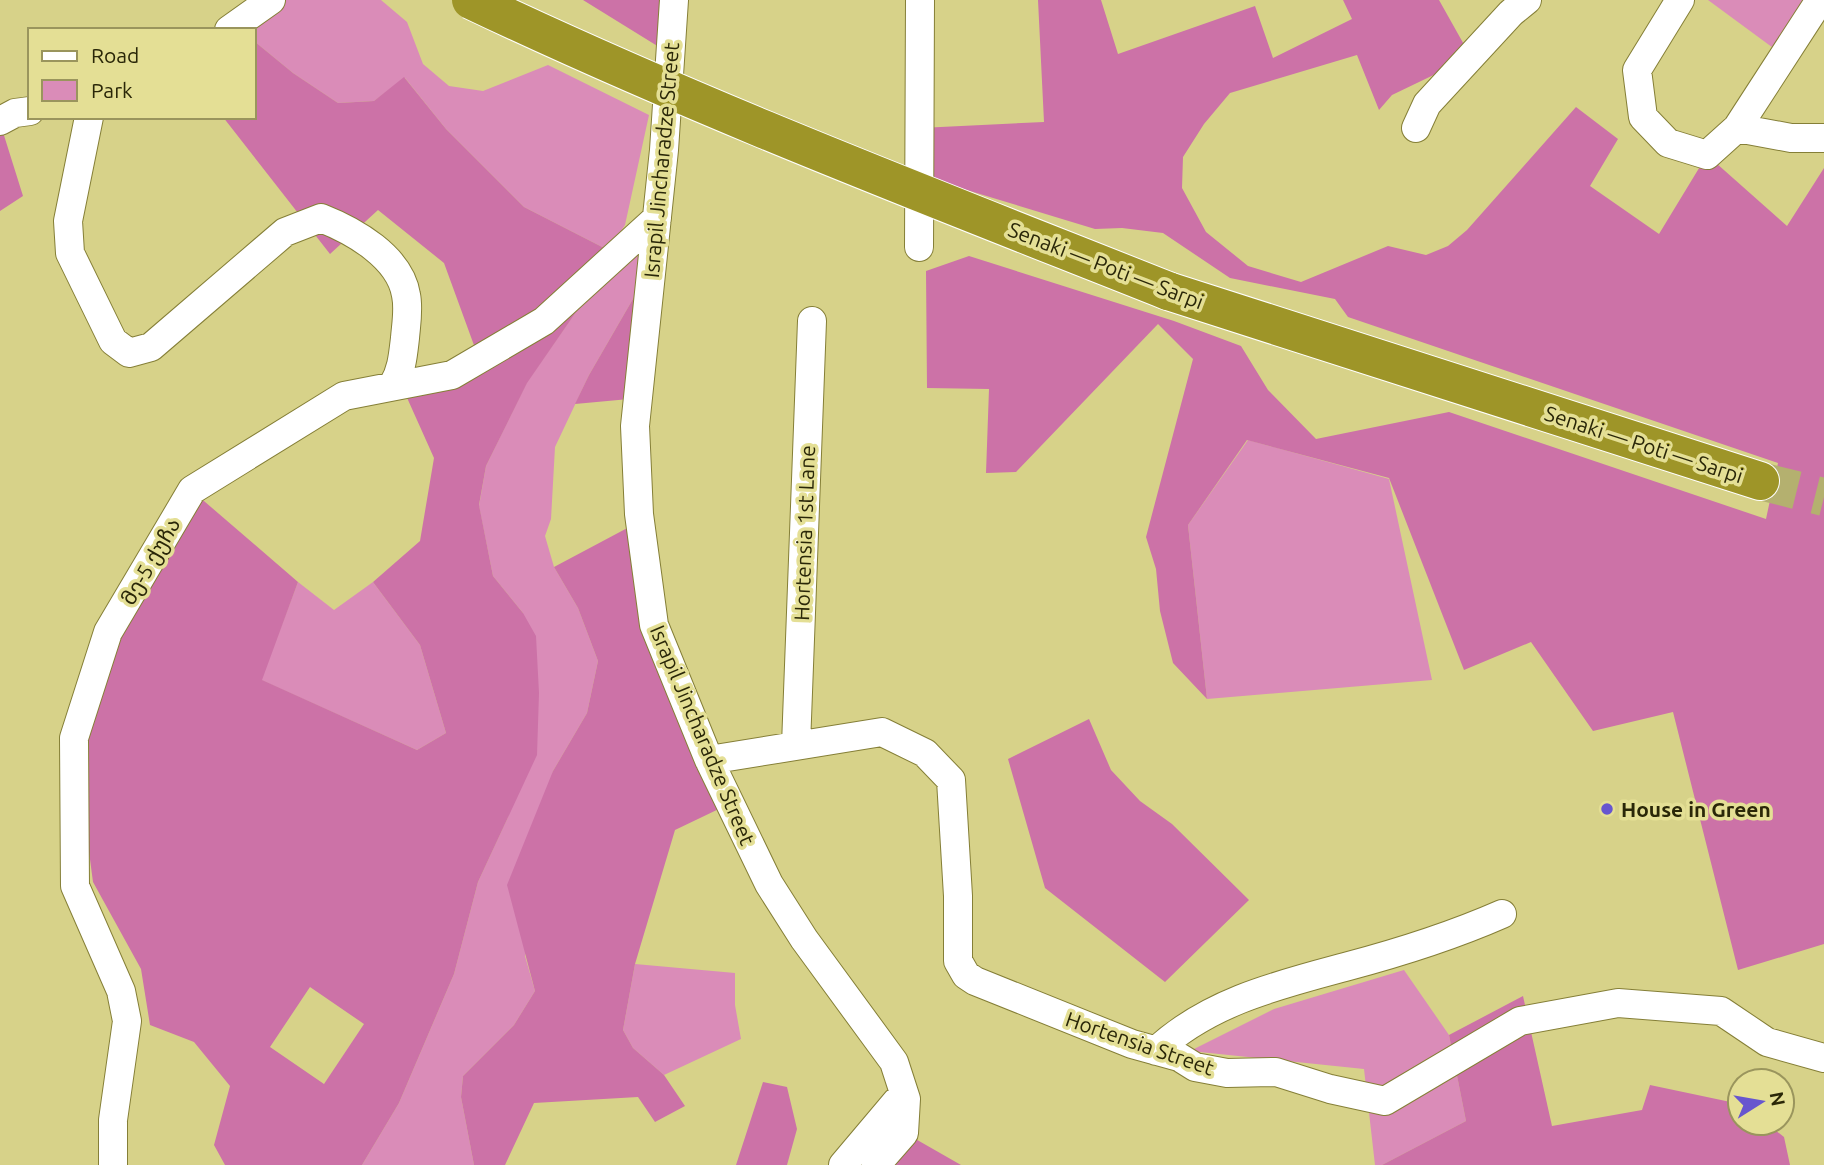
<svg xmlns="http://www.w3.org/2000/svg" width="1824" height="1165" viewBox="0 0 1824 1165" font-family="Ubuntu,'Noto Sans Georgian',sans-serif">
<rect width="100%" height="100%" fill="#d7d289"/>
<path fill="#da8cb8" d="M 286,0 L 381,0 L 407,22 L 423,64 L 449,86 L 483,91 L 548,65 L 649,115 L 625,225 L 608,250 L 524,207 L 446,129 L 405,78 L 374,101 L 338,103 L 293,73 L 254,41 L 254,30 L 249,30 Z
M 1708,0 L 1820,0 L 1784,56 Z
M 645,239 L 637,292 L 589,375 L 555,447 L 551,519 L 545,536 L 554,567 L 578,608 L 598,661 L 587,713 L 553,771 L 525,956 L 535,991 L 514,1025 L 463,1076 L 461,1097 L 474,1165 L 362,1165 L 399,1103 L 454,974 L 478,882 L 508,817 L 523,613 L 493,576 L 479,506 L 486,466 L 527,382 L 594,286 Z
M 1248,440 L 1389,479 L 1432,680 L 1207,699 L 1188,525 Z
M 298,582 L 334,610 L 373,582 L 420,645 L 446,733 L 417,750 L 261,680 Z
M 635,964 L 735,973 L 735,1005 L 741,1039 L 664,1075 L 633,1048 L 623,1030 Z
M 1404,970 L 1449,1035 L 1466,1121 L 1382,1165 L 1375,1165 L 1364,1069 L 1190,1051 L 1274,1009 Z"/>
<path fill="#cc72a7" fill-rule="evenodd" d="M 583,0 L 662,0 L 659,47 Z
M 1038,0 L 1101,0 L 1118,54 L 1255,6 L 1273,58 L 1352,19 L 1343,0 L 1439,0 L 1471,57 L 1392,95 L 1379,110 L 1357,55 L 1230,93 L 1204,124 L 1183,157 L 1182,188 L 1206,232 L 1248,266 L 1301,282 L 1388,246 L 1426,255 L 1448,246 L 1467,230 L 1576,107 L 1618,139 L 1590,186 L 1659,234 L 1707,155 L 1787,226 L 1824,168 L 1824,944 L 1738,970 L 1673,712 L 1593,731 L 1531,642 L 1464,670 L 1389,478 L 1247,440 L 1188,525 L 1207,699 L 1173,663 L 1160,611 L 1156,569 L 1146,537 L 1193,359 L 1158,324 L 1016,472 L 986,473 L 989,389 L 927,388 L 926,271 L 969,256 L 1174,321 L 1241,346 L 1268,390 L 1316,439 L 1449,412 L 1766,519 L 1778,463 L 1348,317 L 1335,299 L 1230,278 L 1163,233 L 1122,228 L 1095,229 L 960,188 L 920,187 L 920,128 L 1044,122 Z
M 254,41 L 293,73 L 338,103 L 374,101 L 404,77 L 446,129 L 524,207 L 608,250 L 536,311 L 475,348 L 444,263 L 378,210 L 330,254 L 223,117 L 254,117 Z
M 2,129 L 23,196 L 0,211 L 0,130 Z
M 594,286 L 527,383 L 486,466 L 479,505 L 493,576 L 523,613 L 536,636 L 539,693 L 537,755 L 478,882 L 454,974 L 399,1103 L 362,1165 L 225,1165 L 214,1145 L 230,1086 L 194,1042 L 150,1025 L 141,969 L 93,882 L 74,738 L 114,635 L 197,495 L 298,582 L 262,680 L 417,750 L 446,733 L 420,645 L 373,582 L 420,541 L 434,458 L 404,391 ZM 310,987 L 364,1024 L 324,1084 L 270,1047 Z
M 637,292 L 629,399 L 575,404 L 589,375 Z
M 633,525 L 723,807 L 675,830 L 635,964 L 623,1030 L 633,1048 L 664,1075 L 685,1106 L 655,1122 L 638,1097 L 534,1103 L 505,1165 L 474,1165 L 461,1097 L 463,1076 L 514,1025 L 535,991 L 507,885 L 553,771 L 587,713 L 598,661 L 578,608 L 554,567 Z
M 1089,719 L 1111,770 L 1140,801 L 1172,824 L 1249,900 L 1165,982 L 1045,888 L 1008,759 Z
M 1523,996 L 1552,1126 L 1642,1110 L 1650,1085 L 1740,1104 L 1740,1123 L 1766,1123 L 1784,1137 L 1790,1165 L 1382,1165 L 1466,1121 L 1449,1035 Z
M 763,1082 L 787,1087 L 797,1129 L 787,1165 L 736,1165 Z
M 912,1137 L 961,1165 L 885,1165 Z"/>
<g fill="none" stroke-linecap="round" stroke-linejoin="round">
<path stroke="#b4b06f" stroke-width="38" stroke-dasharray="38 19" stroke-linecap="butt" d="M 1760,481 L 1824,497"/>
<defs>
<path id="minor" d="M 674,0 L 664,150 L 635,426 L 639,514 L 654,625 L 709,760 L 769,884 L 804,939 L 894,1062 L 906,1099 L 904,1133 L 876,1165
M 1680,0 L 1637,70 L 1643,117 L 1668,143 L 1707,155 L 1737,128 L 1820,0
M 229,30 L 271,0
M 89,117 L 68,221 L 70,253 L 113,341 L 129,353 L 151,347 L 285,232 L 321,218 C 354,231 400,257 406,295 C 409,309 406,325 405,338 C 403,355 402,370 393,385
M 0,121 L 15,113 L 30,111
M 1416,128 L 1427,104 L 1511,13 L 1527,0
M 1737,128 L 1791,138 L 1824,138
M 919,247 L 920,0
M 796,745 L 812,321
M 709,760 L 882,732 L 925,753 L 951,780 L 958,896 L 958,961 L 966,975 L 975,981 L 1132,1044 L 1179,1057 L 1195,1067 L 1227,1073 L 1276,1072 L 1330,1089 L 1385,1101 L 1520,1021 L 1618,1003 L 1721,1011 L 1767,1042 L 1824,1058
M 1156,1051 C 1208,1002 1278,985 1345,967 C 1398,953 1452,936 1502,914
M 113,1165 L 113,1120 L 127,1021 L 121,991 L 75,886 L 74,738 L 108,632 L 192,490 L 344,396 L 452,375 L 544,321 L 657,218
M 843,1165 L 897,1101 L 906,1099"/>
<path id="highway" d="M 1168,291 L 1760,481"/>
</defs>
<use href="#minor" stroke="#857f37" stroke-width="30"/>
<use href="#highway" stroke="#fff" stroke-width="40"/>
<use href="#minor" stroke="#fff" stroke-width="28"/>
<use href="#highway" stroke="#9e9528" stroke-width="38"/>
<defs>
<path id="highway-bridge" d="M 471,0 C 698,108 934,198 1168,291"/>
</defs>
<use href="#highway-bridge" stroke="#fff" stroke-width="40" stroke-linecap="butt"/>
<use href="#highway-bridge" stroke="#9e9528" stroke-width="38"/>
</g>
<circle fill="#6756cf" stroke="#e4df95" stroke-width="2.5" cx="1607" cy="809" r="7"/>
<g text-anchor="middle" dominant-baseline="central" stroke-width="7" stroke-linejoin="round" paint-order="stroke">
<g font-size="21" fill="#2a2708" stroke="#e4df95">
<text transform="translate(661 160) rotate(-85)">Israpil Jincharadze Street</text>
<text transform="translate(1106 265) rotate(21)">Senaki — Poti — Sarpi</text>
<text transform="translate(1644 444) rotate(18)">Senaki — Poti — Sarpi</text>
<text transform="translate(804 533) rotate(-88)">Hortensia 1st Lane</text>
<text transform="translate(150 561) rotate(-60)">მე-5 ქუჩა</text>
<text transform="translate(703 735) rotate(67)">Israpil Jincharadze Street</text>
<text transform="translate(1140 1043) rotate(19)">Hortensia Street</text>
</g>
<g font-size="21" font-weight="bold" fill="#2a2708" stroke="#e4df95" text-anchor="start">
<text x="1621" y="809">House in Green</text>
</g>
</g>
<rect x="28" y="28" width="228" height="91" fill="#e4df95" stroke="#9a955d" stroke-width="2"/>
<rect x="42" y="51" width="35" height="10" fill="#ffffff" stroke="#9a955d" stroke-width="2"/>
<text x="91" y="63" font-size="21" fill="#2a2708">Road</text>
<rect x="42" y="80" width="35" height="21" fill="#da8cb8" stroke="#9a955d" stroke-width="2"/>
<text x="91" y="98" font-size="21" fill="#2a2708">Park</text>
<g transform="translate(1761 1102) rotate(79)"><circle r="33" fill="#e4df95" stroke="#9a955d" stroke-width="2"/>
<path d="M0-5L12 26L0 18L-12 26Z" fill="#6756cf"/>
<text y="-10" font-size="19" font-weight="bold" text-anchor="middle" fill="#2a2708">N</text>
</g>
</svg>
